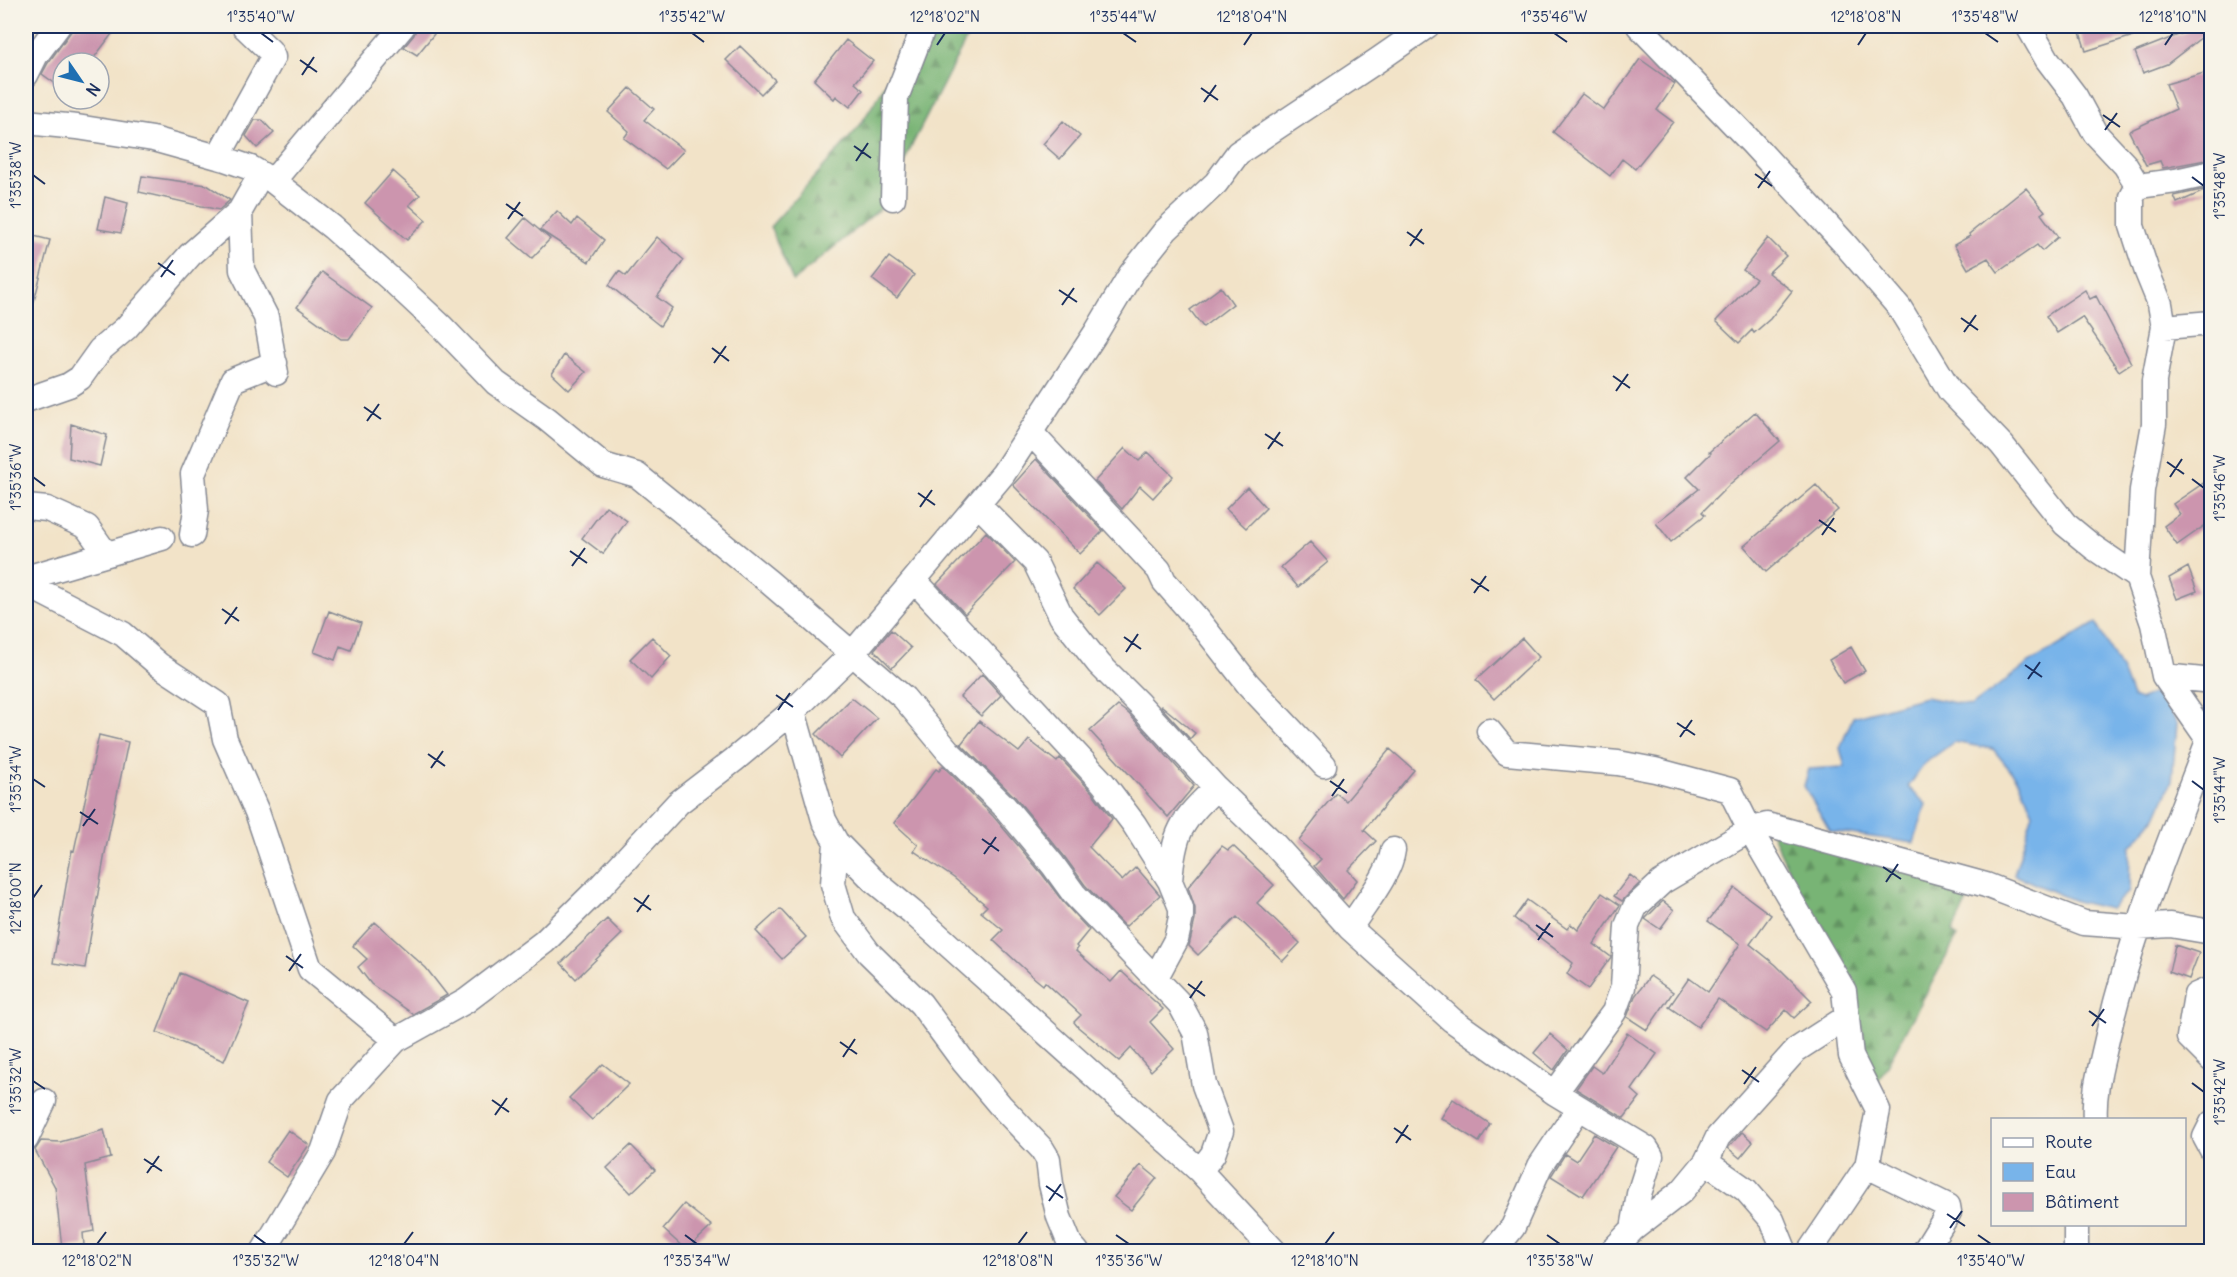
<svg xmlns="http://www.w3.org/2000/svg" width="2237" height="1277" viewBox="0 0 2237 1277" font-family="Delius,sans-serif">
<defs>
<pattern id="forest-firs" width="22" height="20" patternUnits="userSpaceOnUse" patternTransform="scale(1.5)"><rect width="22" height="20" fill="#78b474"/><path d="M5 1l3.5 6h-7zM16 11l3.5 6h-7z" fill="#629362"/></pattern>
</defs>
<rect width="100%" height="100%" fill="#f7f3e8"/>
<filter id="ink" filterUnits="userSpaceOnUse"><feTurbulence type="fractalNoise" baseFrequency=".0167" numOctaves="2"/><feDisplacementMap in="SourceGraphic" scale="12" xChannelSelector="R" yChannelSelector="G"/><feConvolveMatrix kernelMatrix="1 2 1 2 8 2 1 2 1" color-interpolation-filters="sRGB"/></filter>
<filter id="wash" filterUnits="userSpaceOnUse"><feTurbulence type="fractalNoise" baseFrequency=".008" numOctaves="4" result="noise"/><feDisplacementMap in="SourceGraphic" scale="24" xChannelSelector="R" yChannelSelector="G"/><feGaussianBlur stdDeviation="1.35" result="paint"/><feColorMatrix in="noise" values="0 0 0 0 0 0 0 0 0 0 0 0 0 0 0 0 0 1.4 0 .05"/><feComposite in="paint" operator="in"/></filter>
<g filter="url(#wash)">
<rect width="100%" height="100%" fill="#f2e3c8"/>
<path fill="url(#forest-firs)" stroke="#4a7269" stroke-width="1.5" d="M 922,26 L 973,26 L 908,153 L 893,198 L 793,281 L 770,227 L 859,127 Z
M 1782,814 L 1821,843 L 1975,885 L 1952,932 L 1957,937 L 1875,1087 L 1857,1006 L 1827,933 L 1799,892 L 1771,832 Z"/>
<path fill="#78b4ea" stroke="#4a72a4" stroke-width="1.5" d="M 2096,623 L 2123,673 L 2132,697 L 2140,700 L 2158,691 L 2177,723 L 2172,781 L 2156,817 L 2130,847 L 2129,891 L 2110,909 L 2075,901 L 2014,875 L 2033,813 L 2020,782 L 1993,749 L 1954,742 L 1925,763 L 1908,787 L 1926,804 L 1914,843 L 1830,831 L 1804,786 L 1809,769 L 1845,767 L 1840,748 L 1853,717 L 1925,697 L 1971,706 L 2029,663 Z"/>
<g id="blocks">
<path fill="#cc95ae" d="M 75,26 L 118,26 L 93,59 L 98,63 L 63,63 L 63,89 L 42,74 L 48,63 Z
M 417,26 L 424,26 L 434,34 L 417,55 L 404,47 L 414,35 Z
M 2078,26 L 2151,26 L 2152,30 L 2086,51 Z
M 2201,26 L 2211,26 L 2211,30 L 2167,64 L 2143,73 L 2135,52 Z
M 846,40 L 873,61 L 855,83 L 863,90 L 850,107 L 836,96 L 834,99 L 814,80 Z
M 740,46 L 775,80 L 761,94 L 726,60 Z
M 1640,59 L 1675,84 L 1657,110 L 1673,122 L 1635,169 L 1622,159 L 1610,176 L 1553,132 L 1582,94 L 1604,110 Z
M 2211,71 L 2211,159 L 2163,168 L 2160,161 L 2146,165 L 2129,131 L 2176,109 L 2166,84 Z
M 630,88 L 654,109 L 644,120 L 684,150 L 666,169 L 624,138 L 629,131 L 608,112 Z
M 255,120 L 262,120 L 274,133 L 257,148 L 246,136 Z
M 1063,121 L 1080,136 L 1060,159 L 1043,144 Z
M 393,171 L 420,195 L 409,205 L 426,220 L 407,240 L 365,203 Z
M 142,176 L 207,185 L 230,200 L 219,210 L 139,192 Z
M 2026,188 L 2045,211 L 2041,214 L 2058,237 L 2042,251 L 2037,245 L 1998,272 L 1988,258 L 1968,269 L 1954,245 L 1970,236 L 1969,234 Z
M 2211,188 L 2177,203 L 2174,196 Z
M 105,197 L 128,203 L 121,233 L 98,229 Z
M 557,211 L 572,225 L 577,218 L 604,240 L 589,262 L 540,230 Z
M 525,218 L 550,239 L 532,258 L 508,238 Z
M 26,234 L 50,240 L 33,305 L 26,304 Z
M 657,237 L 684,260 L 657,297 L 672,308 L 660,326 L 609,285 L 619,271 L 626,276 Z
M 1768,238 L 1786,256 L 1768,273 L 1792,291 L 1770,319 L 1754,333 L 1752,330 L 1739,343 L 1716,321 L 1756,279 L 1743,270 Z
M 889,257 L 914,275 L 897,298 L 872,279 Z
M 322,272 L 372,308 L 349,339 L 341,339 L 297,307 Z
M 1221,287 L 1233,304 L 1203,327 L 1190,310 Z
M 2085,290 L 2090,299 L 2096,296 L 2131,363 L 2119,371 L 2082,317 L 2057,333 L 2046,316 Z
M 564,355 L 586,372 L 569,390 L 552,374 Z
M 1755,412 L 1780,441 L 1731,483 L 1702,512 L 1705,515 L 1671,542 L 1656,523 L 1699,489 L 1687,477 L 1711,453 L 1709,452 Z
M 71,424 L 107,435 L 100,466 L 69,458 Z
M 1125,448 L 1139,461 L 1148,452 L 1173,476 L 1153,498 L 1140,486 L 1122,509 L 1095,481 Z
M 1036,459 L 1103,531 L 1080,554 L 1013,485 Z
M 2211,478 L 2211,521 L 2177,545 L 2164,526 L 2180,514 L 2173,504 Z
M 1816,485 L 1838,510 L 1766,572 L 1744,546 Z
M 1247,487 L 1266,508 L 1246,528 L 1226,509 Z
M 606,506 L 627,521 L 603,554 L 582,538 Z
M 986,532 L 1015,562 L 965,614 L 937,584 Z
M 1310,542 L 1328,562 L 1298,587 L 1281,567 Z
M 1097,563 L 1126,589 L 1100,615 L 1073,589 Z
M 2188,567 L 2197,591 L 2177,599 L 2169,578 Z
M 329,611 L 361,623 L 351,650 L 340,646 L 335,660 L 314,652 Z
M 891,630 L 911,648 L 892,668 L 874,650 Z
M 652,637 L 671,656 L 651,679 L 630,659 Z
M 1522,638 L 1539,657 L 1494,699 L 1476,680 Z
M 1851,647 L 1865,671 L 1843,683 L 1829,660 Z
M 982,674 L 1001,695 L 981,716 L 960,697 Z
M 852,698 L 877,718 L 840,758 L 816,734 Z
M 1118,706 L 1129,714 L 1194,786 L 1168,817 L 1090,731 Z
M 1162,706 L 1195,733 L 1190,739 L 1161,707 Z
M 979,721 L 1019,752 L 1029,740 L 1057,762 L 1060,758 L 1092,792 L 1112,819 L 1089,847 L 1122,881 L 1136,867 L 1160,895 L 1125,927 L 1085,885 L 1064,856 L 1015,797 L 961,744 Z
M 99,735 L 128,742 L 105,853 L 85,968 L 53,963 L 72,850 L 74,851 Z
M 1390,749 L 1414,770 L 1364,830 L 1376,841 L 1348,870 L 1357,880 L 1343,899 L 1314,866 L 1321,859 L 1299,841 L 1318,816 L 1317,815 L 1336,793 L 1346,801 Z
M 943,766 L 993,816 L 1042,874 L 1063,902 L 1089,930 L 1076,946 L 1078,948 L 1076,951 L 1111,982 L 1121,971 L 1163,1009 L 1150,1022 L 1174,1049 L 1151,1071 L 1131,1048 L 1119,1061 L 1078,1027 L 1074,1022 L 1081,1015 L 1045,982 L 1043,985 L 1032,976 L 993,940 L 1003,930 L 981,912 L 987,906 L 954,878 L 914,851 L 918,845 L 894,823 L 936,769 L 939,771 Z
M 1222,846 L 1228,850 L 1233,846 L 1274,885 L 1257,903 L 1300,943 L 1283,961 L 1237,917 L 1198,955 L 1189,946 L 1195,920 L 1195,908 L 1188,887 Z
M 1630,875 L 1640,883 L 1622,901 L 1614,896 Z
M 1735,888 L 1771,915 L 1750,944 L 1776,965 L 1812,1001 L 1794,1018 L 1786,1010 L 1766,1032 L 1718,999 L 1698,1027 L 1669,1007 L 1689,978 L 1708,992 L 1740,944 L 1708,921 Z
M 1602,893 L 1620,905 L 1594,944 L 1611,957 L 1588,989 L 1567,974 L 1573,963 L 1514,918 L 1527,900 L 1567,929 L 1571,924 L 1578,930 Z
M 1663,901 L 1674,910 L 1660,929 L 1645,919 Z
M 780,909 L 806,937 L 782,959 L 756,931 Z
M 607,919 L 622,934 L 576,979 L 561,963 Z
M 375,922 L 426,968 L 447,995 L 413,1014 L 371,984 L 358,967 L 367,959 L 353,946 Z
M 2175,945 L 2199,953 L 2189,979 L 2169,972 Z
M 180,973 L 249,1003 L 224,1061 L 157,1032 Z
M 1650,976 L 1673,992 L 1647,1030 L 1627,1017 L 1635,996 Z
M 1627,1033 L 1657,1054 L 1632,1090 L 1640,1097 L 1624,1118 L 1576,1089 L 1592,1066 L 1602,1073 Z
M 1550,1034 L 1568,1050 L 1554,1070 L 1534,1053 Z
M 603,1064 L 629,1084 L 592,1120 L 569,1098 Z
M 1453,1099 L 1490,1124 L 1479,1142 L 1441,1118 Z
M 104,1130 L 111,1158 L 85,1165 L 94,1231 L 83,1233 L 84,1245 L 62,1248 L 55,1187 L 35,1150 L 41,1141 L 60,1142 Z
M 288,1130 L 309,1145 L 287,1177 L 266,1162 Z
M 1742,1132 L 1753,1142 L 1740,1158 L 1728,1148 Z
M 1594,1134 L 1616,1147 L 1583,1196 L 1551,1176 L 1565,1154 L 1576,1161 Z
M 631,1145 L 655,1170 L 631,1193 L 607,1168 Z
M 1141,1165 L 1157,1178 L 1131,1210 L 1114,1197 Z
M 684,1204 L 712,1226 L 686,1250 L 663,1229 Z"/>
</g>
</g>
<g filter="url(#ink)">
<use href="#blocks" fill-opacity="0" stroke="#868993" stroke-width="1.5"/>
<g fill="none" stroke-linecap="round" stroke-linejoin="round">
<defs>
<path id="street" d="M 1639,26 L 1752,143 L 1843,242 L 1899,307 L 1950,391 L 2002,445 L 2065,524 L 2093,547 L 2137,577 L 2153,624 L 2164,676 L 2212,745
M 2028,26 L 2047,59 L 2075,96 L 2095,133 L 2125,165 L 2138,186
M 26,75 L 36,55 L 58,26
M 26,122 L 77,127 L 153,139 L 225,159 L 251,168 L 273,181 L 332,227 L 395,283 L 442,327 L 496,383 L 547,419 L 603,465 L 637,475 L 769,582 L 904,698 L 948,751 L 1004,806 L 1053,865 L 1074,894 L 1180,1004 L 1195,1032 L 1204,1085 L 1221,1131 L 1213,1154 L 1200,1171
M 218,157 L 273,57 L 270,51 L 244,26
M 273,181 L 403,26
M 893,198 L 896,98 L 924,26
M 240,211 L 242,270 L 266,317 L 276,373
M 2164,327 L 2212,323
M 26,400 L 69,385 L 80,378 L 100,350 L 126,328 L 190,255 L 240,211 L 261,174
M 1031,433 L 1159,570 L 1164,581 L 1199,621 L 1248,684 L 1324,765
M 978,504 L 1035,562 L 1061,616 L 1099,664 L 1139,704 L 1216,788 L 1274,844 L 1350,928 L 1452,1020 L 1555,1093 L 1646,1148 L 1651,1156 L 1639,1194 L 1633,1229
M 26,507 L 47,509 L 87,527 L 106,554
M 192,535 L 196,510 L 193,474 L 233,380 L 275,363
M 2137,577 L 2142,490 L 2154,424 L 2154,381 L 2164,327 L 2160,304 L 2147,272 L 2132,226 L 2132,197 L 2138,186 L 2176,181 L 2212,173
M 26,578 L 162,538
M 915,581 L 1103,783 L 1134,824 L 1170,881 L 1181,908 L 1181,917 L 1176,940 L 1156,977
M 26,584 L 123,634 L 159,665 L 218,704 L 225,739 L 257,812 L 310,969 L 396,1040
M 2164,676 L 2212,681
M 793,711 L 824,820 L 836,842 L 873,880 L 912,912 L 1200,1171 L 1275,1252
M 1489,731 L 1507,753 L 1618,763 L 1655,770 L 1730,790 L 1750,830 L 1844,991 L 1851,1056 L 1878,1110 L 1867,1166 L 1809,1252
M 836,842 L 833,884 L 843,918 L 869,953 L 921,1004 L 963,1061 L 1000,1105 L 1042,1149 L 1048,1159 L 1051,1184 L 1059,1217 L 1070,1244 L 1077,1252
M 1170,881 C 1174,832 1180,822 1216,788
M 1350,928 C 1363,906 1390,875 1393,850
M 2212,988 L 2196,995 L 2189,1037 L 2212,1060
M 1555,1093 L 1614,1012 L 1623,987 L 1627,926 L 1635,907 L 1662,882 L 1750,830 L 1767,825 L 1986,885 L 2084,923 L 2138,927 L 2170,925 L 2212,932
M 2095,1120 C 2093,1092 2101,1066 2107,1039 C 2130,936 2171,839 2208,741
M 2212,1123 L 2205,1137 L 2212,1150
M 26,1139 L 44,1101
M 1706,1162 L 1746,1190 L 1772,1220 L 1785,1252
M 1867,1166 L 1948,1206 L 1949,1212 L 1924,1252
M 263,1252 L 323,1152 L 341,1100 L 396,1040 L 466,1001 L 544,942 L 600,887 L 678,803 L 734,760 L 793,711 L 852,654 L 1003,474 L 1097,331 L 1131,274 L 1166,230 L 1216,183 L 1238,153 L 1378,60 L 1427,26
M 1493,1252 L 1513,1227 L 1540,1166 L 1579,1108
M 1611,1252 L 1633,1229 L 1682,1191 L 1706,1162 L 1718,1137 L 1796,1050 L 1847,1017
M 2076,1252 L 2076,1224"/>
</defs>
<use href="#street" stroke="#868993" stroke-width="27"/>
<use href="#street" stroke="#fff" stroke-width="24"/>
</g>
</g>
<path fill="none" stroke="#1b2f5e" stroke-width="2" d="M 261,33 L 273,42M 692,33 L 704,42M 1123,33 L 1136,42M 1554,33 L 1567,42M 1985,33 L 1998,42M 937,45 L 945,33M 1244,45 L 1252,33M 1858,45 L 1866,33M 2165,45 L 2173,33M 300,60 L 317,72M 302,75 L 314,57M 1201,88 L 1218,100M 1204,102 L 1216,85M 2103,115 L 2120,127M 2105,130 L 2117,113M 854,146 L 871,158M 856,161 L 868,143M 1755,174 L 1772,186M 33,175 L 45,184M 2192,177 L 2204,186M 1758,188 L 1770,171M 506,204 L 523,216M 508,219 L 520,202M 1407,232 L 1424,244M 1410,246 L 1422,229M 158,263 L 175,275M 161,277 L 173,260M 1059,290 L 1077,302M 1062,305 L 1074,288M 1961,318 L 1978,330M 1964,332 L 1976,315M 712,348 L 729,361M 714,363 L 726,346M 1613,376 L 1630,388M 1616,391 L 1628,374M 364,407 L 381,419M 367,421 L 379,404M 1265,434 L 1283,446M 1268,449 L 1280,432M 2167,462 L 2184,474M 33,477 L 45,486M 2170,477 L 2182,459M 2192,479 L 2204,488M 918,493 L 935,505M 920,507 L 932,490M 1819,520 L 1836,532M 1822,535 L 1834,518M 570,551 L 587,563M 572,566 L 585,548M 1471,579 L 1489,591M 1474,593 L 1486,576M 222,609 L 239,621M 225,624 L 237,607M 1124,637 L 1141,649M 1126,652 L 1138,634M 2025,665 L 2042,677M 2028,679 L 2040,662M 776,695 L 793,707M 778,710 L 790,693M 1677,723 L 1695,735M 1680,737 L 1692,720M 428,754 L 445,766M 431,768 L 443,751M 33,779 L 45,787M 1330,781 L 1347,793M 2192,781 L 2204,790M 1332,796 L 1344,779M 80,812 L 98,824M 83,826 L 95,809M 982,839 L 999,851M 984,854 L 996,837M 1883,867 L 1901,879M 1886,882 L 1898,864M 33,898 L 42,885M 634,898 L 651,910M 637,912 L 649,895M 1536,925 L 1553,937M 1538,940 L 1550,923M 286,956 L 303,968M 289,971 L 301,954M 1188,984 L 1205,996M 1190,998 L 1202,981M 2089,1011 L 2106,1023M 2092,1026 L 2104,1009M 840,1042 L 857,1054M 843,1057 L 855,1039M 1742,1070 L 1759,1082M 33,1081 L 45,1089M 2192,1083 L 2204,1092M 1744,1084 L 1756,1067M 492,1100 L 509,1112M 495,1115 L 507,1098M 1394,1128 L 1411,1140M 1396,1143 L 1408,1125M 144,1159 L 162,1171M 147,1173 L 159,1156M 1046,1186 L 1063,1198M 1049,1201 L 1061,1184M 1947,1214 L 1965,1226M 1950,1228 L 1962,1211M 254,1235 L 266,1244M 685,1235 L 697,1244M 1116,1235 L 1129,1244M 1547,1235 L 1560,1244M 1978,1235 L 1991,1244M 97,1244 L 106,1232M 404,1244 L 413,1232M 1018,1244 L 1027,1232M 1325,1244 L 1334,1232"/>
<rect width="2237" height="1277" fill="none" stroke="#f7f3e8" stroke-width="66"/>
<rect x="1991" y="1118" width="195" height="108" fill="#f7f3e8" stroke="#9fa5b1" stroke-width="1.5"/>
<rect x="2003" y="1138" width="30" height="9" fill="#ffffff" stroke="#9fa5b1" stroke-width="1.5"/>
<text x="2045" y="1148" font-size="18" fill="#1b2f5e">Route</text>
<rect x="2003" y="1163" width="30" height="18" fill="#78b4ea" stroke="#9fa5b1" stroke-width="1.5"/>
<text x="2045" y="1178" font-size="18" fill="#1b2f5e">Eau</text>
<rect x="2003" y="1193" width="30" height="18" fill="#cc95ae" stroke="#9fa5b1" stroke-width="1.5"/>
<text x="2045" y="1208" font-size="18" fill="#1b2f5e">Bâtiment</text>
<g transform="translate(81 81) rotate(125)"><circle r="28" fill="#f7f3e8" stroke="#9fa5b1" stroke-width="1.5"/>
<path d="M0-4.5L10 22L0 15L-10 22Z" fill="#1f6fb2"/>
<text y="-9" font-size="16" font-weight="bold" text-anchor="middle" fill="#1b2f5e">N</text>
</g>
<rect x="33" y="33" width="2171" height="1211" fill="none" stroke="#1b2f5e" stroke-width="2"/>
<g font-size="15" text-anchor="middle" fill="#1b2f5e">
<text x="261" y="22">1°35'40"W</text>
<text x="692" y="22">1°35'42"W</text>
<text x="945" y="22">12°18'02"N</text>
<text x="1123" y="22">1°35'44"W</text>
<text x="1252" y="22">12°18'04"N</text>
<text x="1554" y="22">1°35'46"W</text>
<text x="1866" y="22">12°18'08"N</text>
<text x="1985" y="22">1°35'48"W</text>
<text x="2173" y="22">12°18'10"N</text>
<text transform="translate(16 175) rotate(-90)" y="5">1°35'38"W</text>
<text transform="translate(2220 186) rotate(-90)" y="5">1°35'48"W</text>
<text transform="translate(16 477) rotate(-90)" y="5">1°35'36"W</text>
<text transform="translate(2220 488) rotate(-90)" y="5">1°35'46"W</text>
<text transform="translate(16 779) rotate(-90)" y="5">1°35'34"W</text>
<text transform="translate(2220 790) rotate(-90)" y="5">1°35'44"W</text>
<text transform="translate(16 898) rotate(-90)" y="5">12°18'00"N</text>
<text transform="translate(16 1081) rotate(-90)" y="5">1°35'32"W</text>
<text transform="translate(2220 1092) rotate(-90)" y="5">1°35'42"W</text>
<text x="97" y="1266">12°18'02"N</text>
<text x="266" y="1266">1°35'32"W</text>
<text x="404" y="1266">12°18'04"N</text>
<text x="697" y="1266">1°35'34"W</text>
<text x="1018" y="1266">12°18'08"N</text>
<text x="1129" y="1266">1°35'36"W</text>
<text x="1325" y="1266">12°18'10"N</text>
<text x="1560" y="1266">1°35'38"W</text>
<text x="1991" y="1266">1°35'40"W</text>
</g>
</svg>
